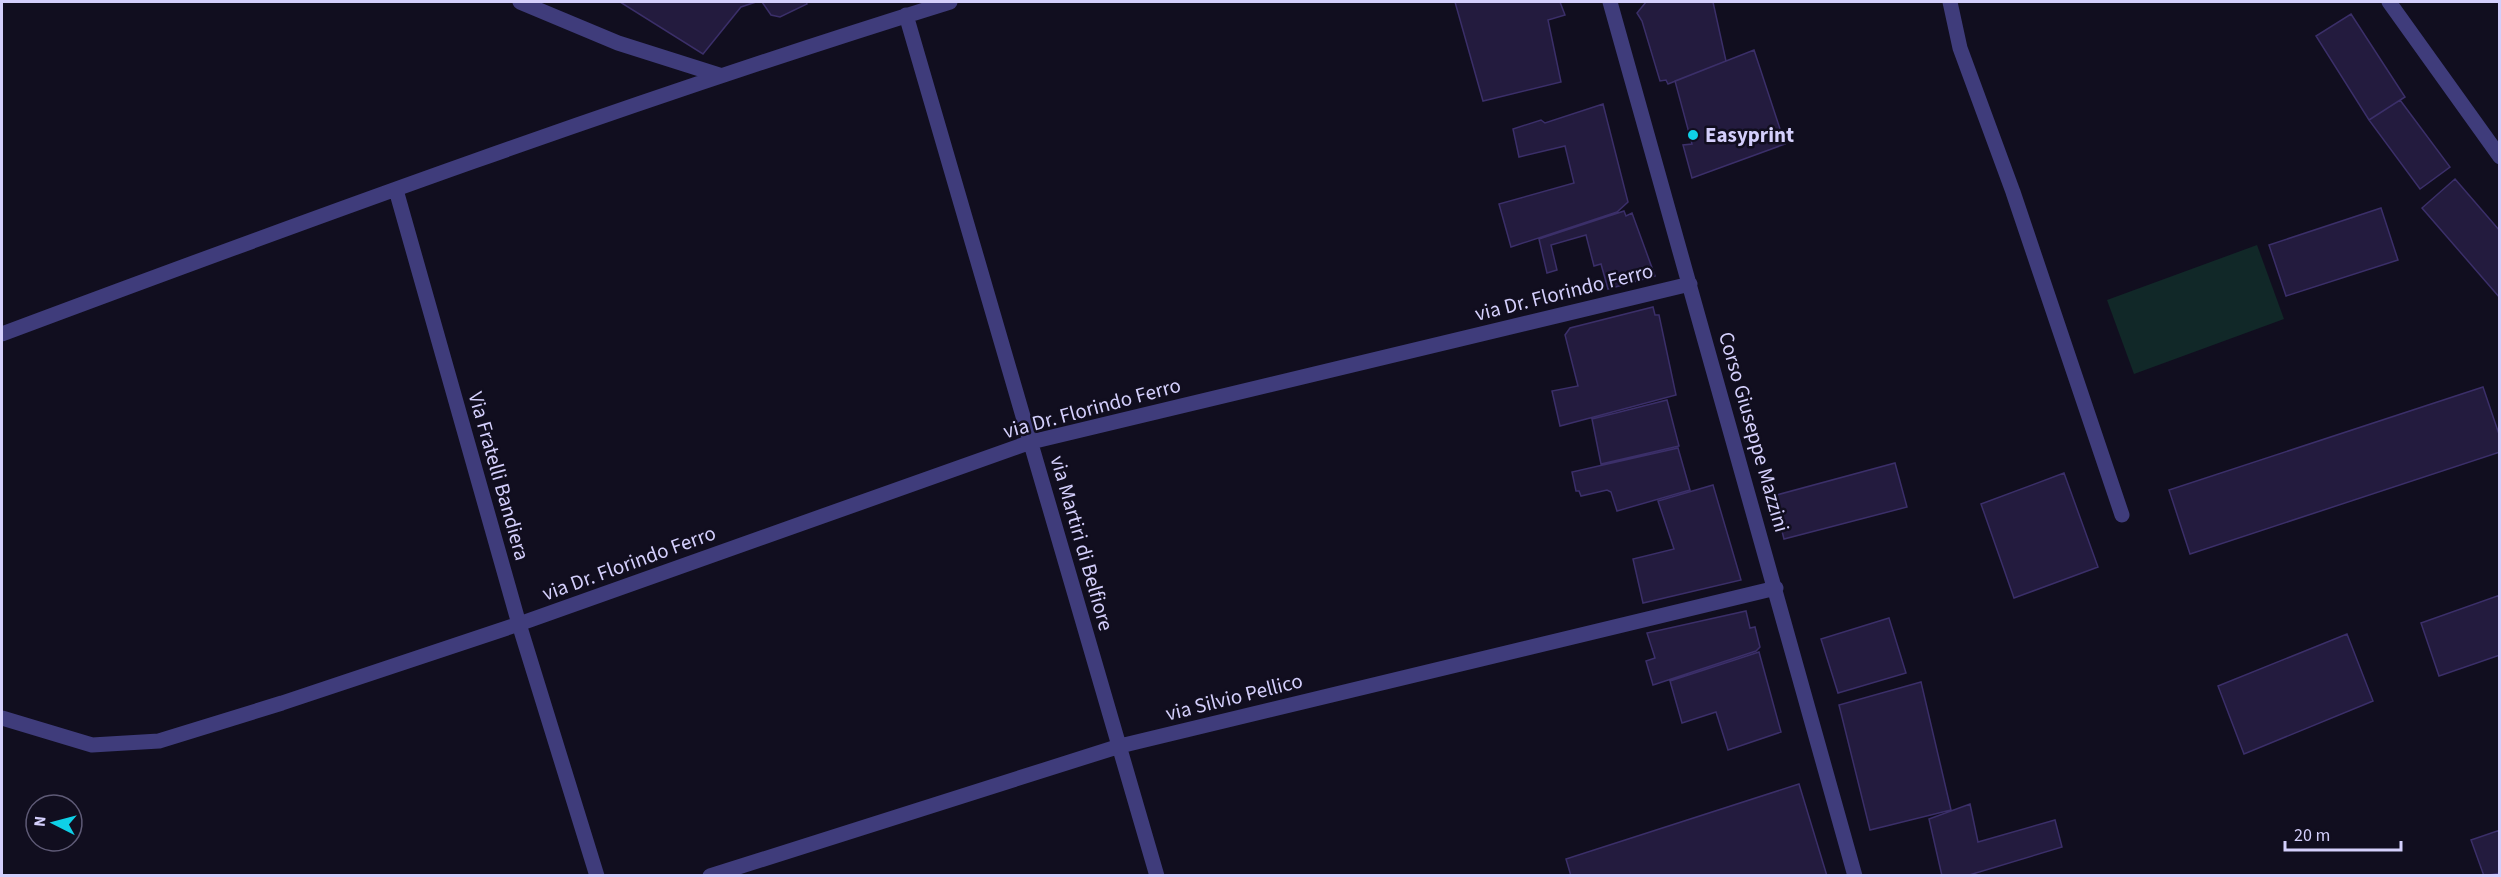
<svg xmlns="http://www.w3.org/2000/svg" width="2501" height="877" viewBox="0 0 2501 877" font-family="'Source Sans 3',sans-serif">
<rect width="100%" height="100%" fill="#110e1f"/>
<path fill="#112828" d="M 2257,245 L 2284,319 L 2134,374 L 2107,300 Z"/>
<path fill="#231b3e" stroke="#3b2f69" stroke-width="1.5" d="M 620,2 L 756,2 L 741,7 L 703,54 Z
M 762,2 L 806,2 L 807,4 L 780,17 L 771,15 Z
M 1455,2 L 1560,2 L 1565,15 L 1548,20 L 1561,82 L 1483,101 Z
M 1646,2 L 1713,2 L 1726,61 L 1668,84 L 1666,80 L 1660,81 L 1642,21 L 1637,13 Z
M 2351,14 L 2405,97 L 2369,120 L 2316,36 Z
M 1754,50 L 1785,144 L 1692,178 L 1683,145 L 1692,144 L 1675,81 Z
M 2400,100 L 2450,167 L 2420,189 L 2369,120 Z
M 1603,104 L 1628,202 L 1617,212 L 1511,247 L 1499,204 L 1574,183 L 1565,146 L 1519,157 L 1513,129 L 1541,120 L 1545,123 Z
M 2455,179 L 2500,231 L 2500,298 L 2422,208 Z
M 2381,208 L 2398,260 L 2286,296 L 2269,245 Z
M 1624,211 L 1626,216 L 1632,213 L 1655,276 L 1608,289 L 1601,264 L 1594,266 L 1586,235 L 1551,245 L 1557,270 L 1547,273 L 1539,239 Z
M 1653,307 L 1655,315 L 1659,315 L 1676,395 L 1560,426 L 1552,391 L 1578,386 L 1565,335 L 1570,328 Z
M 2483,387 L 2500,437 L 2500,452 L 2190,554 L 2169,490 Z
M 1667,400 L 1679,446 L 1601,464 L 1592,419 Z
M 1678,448 L 1690,490 L 1617,511 L 1611,492 L 1607,490 L 1581,496 L 1579,491 L 1576,491 L 1572,472 Z
M 1895,463 L 1907,507 L 1784,539 L 1773,496 Z
M 2064,473 L 2098,567 L 2014,598 L 1981,504 Z
M 1713,485 L 1741,580 L 1643,603 L 1633,559 L 1674,549 L 1658,501 Z
M 2500,595 L 2500,655 L 2439,676 L 2421,623 Z
M 1746,611 L 1750,628 L 1755,627 L 1760,647 L 1756,651 L 1653,685 L 1646,661 L 1655,658 L 1647,633 Z
M 1889,618 L 1906,673 L 1838,693 L 1821,639 Z
M 2347,634 L 2373,701 L 2244,754 L 2218,686 Z
M 1759,652 L 1781,732 L 1728,750 L 1716,712 L 1682,723 L 1670,681 Z
M 1921,682 L 1951,810 L 1870,830 L 1839,705 Z
M 1799,784 L 1827,876 L 1571,876 L 1566,859 Z
M 1970,804 L 1978,842 L 2055,820 L 2062,847 L 1966,876 L 1942,876 L 1929,819 Z
M 2500,830 L 2500,873 L 2484,876 L 2471,840 Z"/>
<g fill="none" stroke-linecap="round" stroke-linejoin="round">
<path stroke="#3f3c7b" stroke-width="15" d="M 520,2 L 618,43 L 719,75
M 1610,2 L 1855,876
M 1950,2 L 1960,48 L 2013,192 L 2122,515
M 2389,2 L 2500,157
M 906,15 L 1157,876
M 396,190 L 519,624 L 597,876
M 2,334 C 315,217 631,101 950,2
M 2,718 L 92,745 L 159,741 L 282,703 L 519,624 L 1031,442 L 1690,284
M 710,876 L 1120,746 L 1776,588"/>
</g>
<circle fill="#0fd0e7" stroke="#110e1f" stroke-width="2" cx="1693" cy="135" r="6"/>
<g text-anchor="middle" dominant-baseline="central" stroke-width="5" stroke-linejoin="round" paint-order="stroke">
<g font-size="21" font-weight="bold" fill="#d4cffc" stroke="#110e1f" text-anchor="start">
<text x="1705" y="135">Easyprint</text>
</g>
<g font-size="21" fill="#d4cffc" stroke="#110e1f">
<text transform="translate(1564 292) rotate(-14)">via Dr. Florindo Ferro</text>
<text transform="translate(1092 408) rotate(-15)">via Dr. Florindo Ferro</text>
<text transform="translate(1754 432) rotate(74)">Corso Giuseppe Mazzini</text>
<text transform="translate(499 476) rotate(74)">Via Fratelli Bandiera</text>
<text transform="translate(1082 543) rotate(74)">via Martiri di Belfiore</text>
<text transform="translate(629 563) rotate(-20)">via Dr. Florindo Ferro</text>
<text transform="translate(1234 697) rotate(-14)">via Silvio Pellico</text>
</g>
</g>
<rect width="2501" height="877" fill="none" stroke="#d4cffc" stroke-width="6"/>
<g transform="translate(54 823) rotate(276)"><circle r="28" fill="#110e1f" stroke="#5f5b77" stroke-width="1.5"/>
<path d="M0-4.5L10 22L0 15L-10 22Z" fill="#0fd0e7"/>
<text y="-9" font-size="16" font-weight="bold" text-anchor="middle" fill="#d4cffc">N</text>
</g>
<path d="M2285 841v9h116v-9" fill="none" stroke="#d4cffc" stroke-width="3"/>
<text x="2294" y="841" font-size="18" fill="#d4cffc" stroke="#110e1f" stroke-width="4.5" paint-order="stroke">20 m</text>
</svg>
